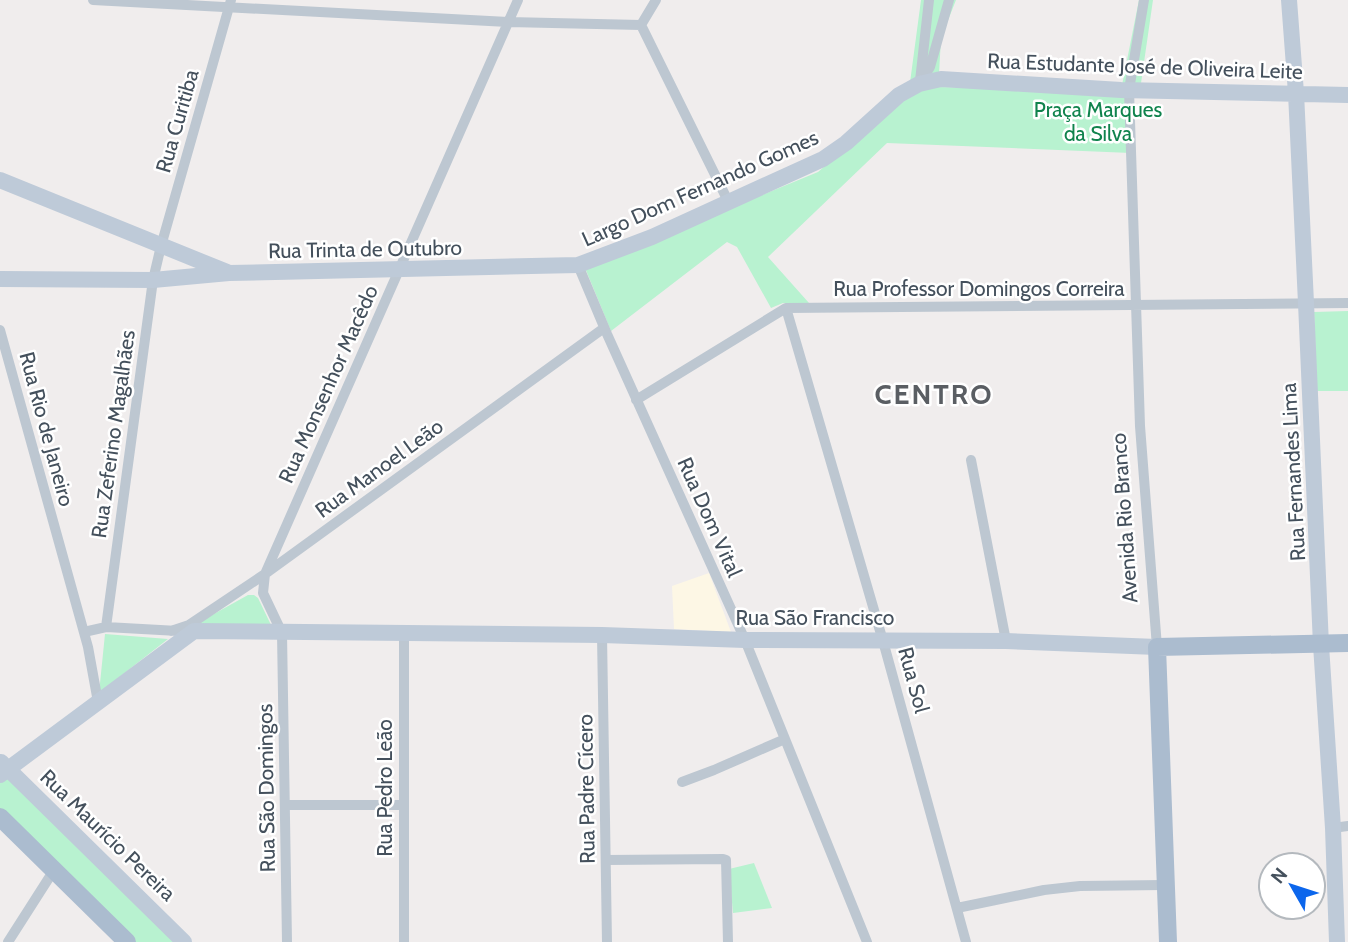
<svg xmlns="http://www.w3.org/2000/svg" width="1348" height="942" viewBox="0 0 1348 942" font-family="Cabin,sans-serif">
<rect width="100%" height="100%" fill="#f0eded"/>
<path fill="#fdf7e5" d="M 709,573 L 731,632 L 674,629 L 672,586 Z"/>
<path fill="#b8f2d0" d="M 921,0 L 956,0 L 941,38 L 939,74 L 909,90 Z
M 1139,0 L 1153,0 L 1140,90 L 1130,90 L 1131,153 L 887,143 L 768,257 L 809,303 L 783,303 L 771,308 L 737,247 L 727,242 L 611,331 L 585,268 L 818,172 L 904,98 L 920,90 L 936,87 L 1121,90 Z
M 1348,311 L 1348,391 L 1317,391 L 1314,312 Z
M 248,595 L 254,595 L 258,598 L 272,627 L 185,630 Z
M 105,634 L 168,639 L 99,693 Z
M 0,762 L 184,942 L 127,942 L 0,817 Z
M 754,863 L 772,908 L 733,913 L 729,869 Z"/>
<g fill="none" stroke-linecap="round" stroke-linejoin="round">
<path stroke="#bdc7d1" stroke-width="10" d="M 93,0 L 508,22 L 641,25
M 1144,0 L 1129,90 L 1140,426 L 1157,647
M 641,25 L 729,203
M 641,25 L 656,0
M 920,81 L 929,0
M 919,84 L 930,67 L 949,0
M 578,265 L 607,334 L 745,640 L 867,942
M 786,308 L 883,641 L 966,942
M 0,330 L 88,647 L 98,702
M 636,400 L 786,308 L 1348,303
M 971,460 L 1006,641
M 106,627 L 153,280 L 161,246 L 231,0
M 171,631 L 189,625 L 265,574 L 604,328
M 84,632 L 106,627 L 178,631
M 404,633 L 404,942
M 602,635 L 607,942
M 682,782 L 714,770 L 785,739
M 286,805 L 403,805
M 1333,828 L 1348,826
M 607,860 L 723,859 L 726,860 L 728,942
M 957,908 L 1044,890 L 1080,886 L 1164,885
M 8,942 L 54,870
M 287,942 L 282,633 L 263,593 L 265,574 L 518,0"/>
<path stroke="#becad8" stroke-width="16" d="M 1289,0 L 1296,93 L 1306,303 L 1321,645 L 1333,828 L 1337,942
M 0,180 L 227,272
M 0,279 L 153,280 L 229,273 L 578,265 L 652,237 L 823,159 L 846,143 L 899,95 L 919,84 L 941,79 L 1121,90 L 1348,95
M 1,762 L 184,942
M 0,775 L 194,631 L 602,635 L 745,640 L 1006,641 L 1157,647"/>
<path stroke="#abbccf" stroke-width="18" d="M 0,817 L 127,942
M 1168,942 L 1157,647 L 1348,643"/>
</g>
<g text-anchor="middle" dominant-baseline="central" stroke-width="5" stroke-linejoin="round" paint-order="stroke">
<g font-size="21" fill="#44505c" stroke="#fff">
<text transform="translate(1145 66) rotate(2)">Rua Estudante José de Oliveira Leite</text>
<text transform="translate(177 121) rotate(-74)">Rua Curitiba</text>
<text transform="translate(700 188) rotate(-24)">Largo Dom Fernando Gomes</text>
<text transform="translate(365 249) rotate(-1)">Rua Trinta de Outubro</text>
<text x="979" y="288">Rua Professor Domingos Correira</text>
<text transform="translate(328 384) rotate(-66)">Rua Monsenhor Macêdo</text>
<text transform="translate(47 429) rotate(75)">Rua Rio de Janeiro</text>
<text transform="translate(113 434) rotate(-82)">Rua Zeferino Magalhães</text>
<text transform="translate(379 468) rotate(-36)">Rua Manoel Leão</text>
<text transform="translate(1293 472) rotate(-93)">Rua Fernandes Lima</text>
<text transform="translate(710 517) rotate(66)">Rua Dom Vital</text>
<text transform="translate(1124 518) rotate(-94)">Avenida Rio Branco</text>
<text x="815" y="617">Rua São Francisco</text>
<text transform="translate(914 680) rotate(75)">Rua Sol</text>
<text transform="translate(266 788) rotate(-91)">Rua São Domingos</text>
<text transform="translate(384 788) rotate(-90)">Rua Pedro Leão</text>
<text transform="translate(586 789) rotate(-91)">Rua Padre Cícero</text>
<text transform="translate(108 835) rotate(44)">Rua Maurício Pereira</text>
</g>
<g font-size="21" fill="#10834d" stroke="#fff">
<text x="1098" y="109">Praça Marques<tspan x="1098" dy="24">da Silva</tspan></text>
</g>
<g font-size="28" font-weight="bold" letter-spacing="2" fill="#5a5e63" stroke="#fff">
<text x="934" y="394">CENTRO</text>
</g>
</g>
<g transform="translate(1292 886) rotate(309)"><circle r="33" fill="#ffffff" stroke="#b4b9be" stroke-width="2"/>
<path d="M0-5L12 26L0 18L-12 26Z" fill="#0c66ec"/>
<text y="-10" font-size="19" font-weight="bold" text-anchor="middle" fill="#44505c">N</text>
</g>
</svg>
